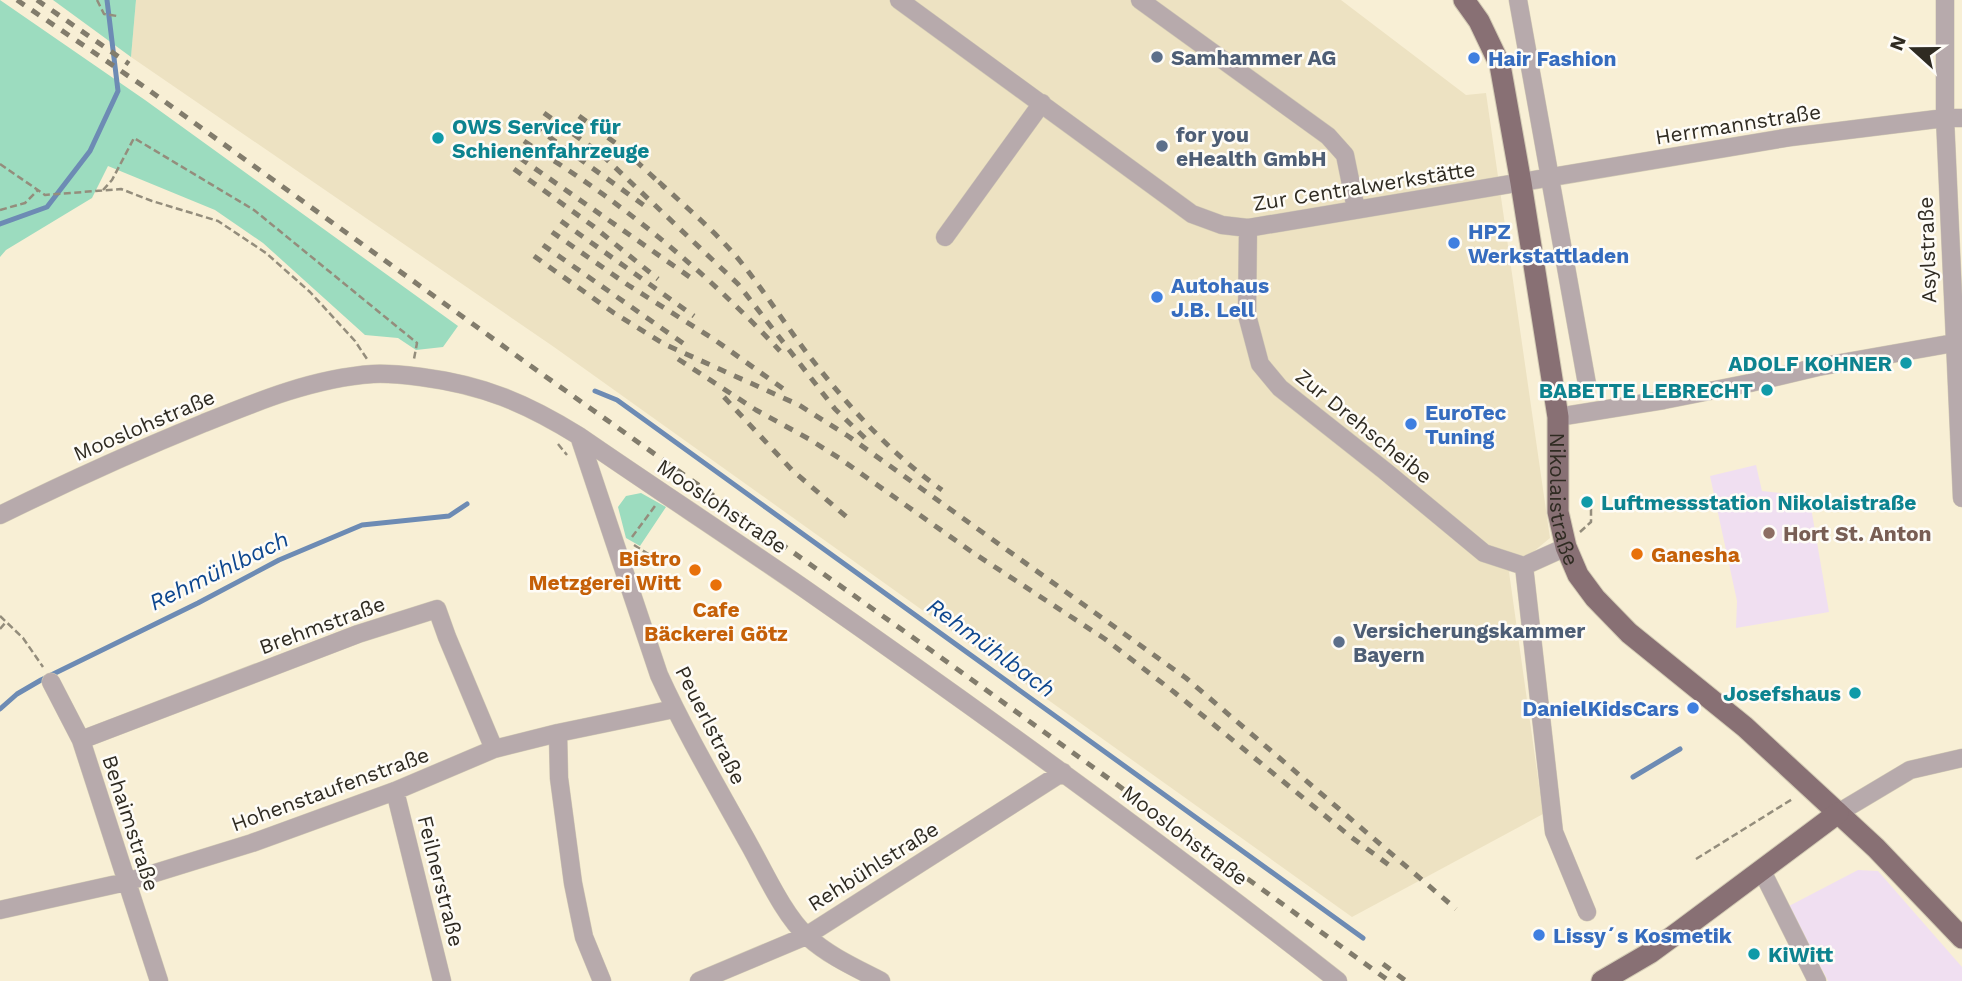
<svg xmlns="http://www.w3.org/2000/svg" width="1962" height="981" viewBox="0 0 1962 981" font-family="'Work Sans',sans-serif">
<rect width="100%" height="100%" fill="#f8efd5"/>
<path fill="#ede2c2" d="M 136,0 L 1341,0 L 1466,95 L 1486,93 L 1550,538 L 1509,572 L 1543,814 L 1352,917 L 554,347 L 131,57 Z"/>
<path fill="#f0dff1" d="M 1756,465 L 1762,491 L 1809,496 L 1829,612 L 1736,628 L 1737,601 L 1710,476 Z
M 1858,870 L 1878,871 L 1962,967 L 1962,981 L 1828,981 L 1789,906 Z"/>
<path fill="#9cdcbf" d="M 0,0 L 145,100 L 458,326 L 443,347 L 416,350 L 398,338 L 365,335 L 263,243 L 215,210 L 108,166 L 92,198 L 6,250 L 0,257 Z
M 53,0 L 136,0 L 131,57 Z
M 641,493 L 666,507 L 640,546 L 626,538 L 618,507 L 626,496 Z"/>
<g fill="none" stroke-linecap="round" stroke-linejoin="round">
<path stroke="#6d8bb4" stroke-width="5" d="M 0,224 L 47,207 L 90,151 L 118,91 L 107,0
M 595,391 L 617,400 L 1363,938
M 0,709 L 17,694 L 41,680 L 198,603 L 279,560 L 362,525 L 449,516 L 467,504
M 1633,777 L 1680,749"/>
<defs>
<path id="minor" d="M 899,0 L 1192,214 L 1222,225 L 1248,228 L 1791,137 L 1945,118 L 1962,118
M 1140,0 L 1328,136 L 1345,155 L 1356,209
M 1518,0 L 1587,384
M 1945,0 L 1945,118 L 1962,498
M 1248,228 L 1247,315 L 1260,364 L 1280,388 L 1385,471 L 1484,553 L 1524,566 L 1566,547
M 945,237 L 1042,103
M 1558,417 L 1664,400 L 1750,383 L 1818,367 L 1954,343 L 1962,351
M 579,436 L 659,675 C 686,734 719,790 750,846 C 765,873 785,917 808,937 C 829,956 856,968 881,981
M 0,515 C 67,482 135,451 204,423 C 258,401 314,378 373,374 C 388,373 405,375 421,377 C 483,385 526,403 579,436 C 653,487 728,536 802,587 C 984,714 1164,844 1338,981
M 1524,566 L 1554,832 L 1587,912
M 51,682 L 81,740 L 159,981
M 558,733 L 559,778 L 573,883 L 584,937 L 602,981
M 81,740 L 358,634 L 437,609 L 447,637 L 494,749
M 395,791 L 442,981
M 1838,813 L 1910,770 L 1962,758
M 1762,871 L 1817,981
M 0,910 L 126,882 L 252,843 L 395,791 L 494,749 L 558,733 L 674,709
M 699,981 L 806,936 L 1063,772"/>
<g id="major">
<path id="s1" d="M 1464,0 L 1479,21 L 1500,65 L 1521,183 L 1558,417 L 1558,512 L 1566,547 L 1578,575 L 1595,598 L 1629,633 L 1745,727 L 1876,848 L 1962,938"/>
<path d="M 1602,981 L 1650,953 L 1680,931 L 1838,813"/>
</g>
</defs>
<use href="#minor" stroke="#d4ccb5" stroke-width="19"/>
<use href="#major" stroke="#d4ccb5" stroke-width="23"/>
<path stroke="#948d7c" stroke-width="2.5" stroke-dasharray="7 3.5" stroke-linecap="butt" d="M 97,0 L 104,14 L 117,16
M 0,164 L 45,195 L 121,189 L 152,201 L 218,221 L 266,253 L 310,292 L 355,341 L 367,359
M 103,190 L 112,180 L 134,138 L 254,210 L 417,343 L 414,359
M 0,210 L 25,203 L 38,190
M 558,444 L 567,455
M 1580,532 L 1591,522 L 1591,505
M 632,537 L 655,506
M 634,545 L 661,562
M 0,616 L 23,638 L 43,667
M 0,629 L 6,622
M 1696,859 L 1794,798"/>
<use href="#minor" stroke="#b7aaac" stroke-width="18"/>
<use href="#major" stroke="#887074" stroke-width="21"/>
<path stroke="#827c6c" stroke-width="5" stroke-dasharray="9 9" stroke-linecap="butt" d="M 17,0 L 146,88 L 535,369 L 932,651 L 1389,981
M 37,0 L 129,64
M 544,113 L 601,154 L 738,284 L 835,409 L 867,440
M 579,116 L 622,148 L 665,188
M 534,126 L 645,206
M 524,141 C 551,159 578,176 604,195 C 667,241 727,294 780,351
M 520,158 L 694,280
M 514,169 L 593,226 L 658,279
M 659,182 C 687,208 716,232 740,261 C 765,292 786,326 810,357 C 848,406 891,454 942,490
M 561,221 L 694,316
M 552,232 L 628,285 L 715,340 L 789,393
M 543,245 L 687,346
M 534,256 L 614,313 L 664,344 L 799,405 L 848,436 L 1186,678 L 1456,909
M 678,359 L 756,410 L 809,439 L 839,458 L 972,552 L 1105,639 L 1174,692 L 1351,837 L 1393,868
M 724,397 L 792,470 L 849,519
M 1383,964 L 1406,981"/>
</g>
<g fill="#5c6f8a" stroke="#fefcf7" stroke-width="2.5">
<circle cx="1157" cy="57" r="7"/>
<circle cx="1162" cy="146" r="7"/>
<circle cx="1339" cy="642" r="7"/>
</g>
<g fill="#3f7fe0" stroke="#fefcf7" stroke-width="2.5">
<circle cx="1474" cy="58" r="7"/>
<circle cx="1454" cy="243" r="7"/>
<circle cx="1157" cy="297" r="7"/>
<circle cx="1411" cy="424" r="7"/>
<circle cx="1693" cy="708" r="7"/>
<circle cx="1539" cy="935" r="7"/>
</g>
<g fill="#0f9aa8" stroke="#fefcf7" stroke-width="2.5">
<circle cx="438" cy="138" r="7"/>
<circle cx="1906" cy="363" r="7"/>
<circle cx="1767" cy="390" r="7"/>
<circle cx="1587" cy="502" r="7"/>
<circle cx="1855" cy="693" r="7"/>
<circle cx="1754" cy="954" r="7"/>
</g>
<circle fill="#8d6e63" stroke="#fefcf7" stroke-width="2.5" cx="1769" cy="533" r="7"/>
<g fill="#e8710a" stroke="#fefcf7" stroke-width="2.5">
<circle cx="1637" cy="554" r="7"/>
<circle cx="695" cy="570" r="7"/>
<circle cx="716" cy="585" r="7"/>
</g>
<g text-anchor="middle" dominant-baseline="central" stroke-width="5" stroke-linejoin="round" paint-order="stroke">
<g font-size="21" font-weight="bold" fill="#4e5e75" stroke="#fefcf7" text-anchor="start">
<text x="1171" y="57">Samhammer AG</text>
<text x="1176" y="134">for you<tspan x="1176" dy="24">eHealth GmbH</tspan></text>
<text x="1353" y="630">Versicherungskammer<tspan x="1353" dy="24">Bayern</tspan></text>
</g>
<g font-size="21" font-weight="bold" fill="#366cbe" stroke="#fefcf7" text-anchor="start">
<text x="1488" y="58">Hair Fashion</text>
<text x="1468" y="231">HPZ<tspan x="1468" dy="24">Werkstattladen</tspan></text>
<text x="1171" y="285">Autohaus<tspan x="1171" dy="24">J.B. Lell</tspan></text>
<text x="1425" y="412">EuroTec<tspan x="1425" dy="24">Tuning</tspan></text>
<text x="1679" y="708" text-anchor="end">DanielKidsCars</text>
<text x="1553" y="935">Lissy´s Kosmetik</text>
</g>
<g font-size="21" fill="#2f2b22" stroke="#fefcf7">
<text transform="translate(1738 124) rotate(-9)">Herrmannstraße</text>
<text transform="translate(1364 186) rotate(-9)">Zur Centralwerkstätte</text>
<text transform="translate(1927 250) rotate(-92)">Asylstraße</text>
<text transform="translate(144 425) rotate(-23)">Mooslohstraße</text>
<text transform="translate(1364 426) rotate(39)">Zur Drehscheibe</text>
<text stroke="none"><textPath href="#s1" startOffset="514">Nikolaistraße</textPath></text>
<text transform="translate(722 506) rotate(34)">Mooslohstraße</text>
<text transform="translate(322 625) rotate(-20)">Brehmstraße</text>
<text transform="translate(711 725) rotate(63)">Peuerlstraße</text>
<text transform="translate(330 789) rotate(-20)">Hohenstaufenstraße</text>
<text transform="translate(131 823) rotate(72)">Behaimstraße</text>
<text transform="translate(1185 835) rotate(37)">Mooslohstraße</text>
<text transform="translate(873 866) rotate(-32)">Rehbühlstraße</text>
<text transform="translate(441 881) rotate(76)">Feilnerstraße</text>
</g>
<g font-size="21" font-weight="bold" fill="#0d838f" stroke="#fefcf7" text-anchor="start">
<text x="452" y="126">OWS Service für<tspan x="452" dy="24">Schienenfahrzeuge</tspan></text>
<text x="1892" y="363" text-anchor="end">ADOLF KOHNER</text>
<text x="1753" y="390" text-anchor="end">BABETTE LEBRECHT</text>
<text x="1601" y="502">Luftmessstation Nikolaistraße</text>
<text x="1841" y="693" text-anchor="end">Josefshaus</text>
<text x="1768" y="954">KiWitt</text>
</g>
<g font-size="21" font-weight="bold" fill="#785e54" stroke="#fefcf7" text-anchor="start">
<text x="1783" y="533">Hort St. Anton</text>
</g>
<g font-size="21" font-weight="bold" fill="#c56008" stroke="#fefcf7" text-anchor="start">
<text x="1651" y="554">Ganesha</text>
<text x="681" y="558" text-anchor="end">Bistro<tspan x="681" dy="24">Metzgerei Witt</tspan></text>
<text x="716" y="609" text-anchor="middle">Cafe<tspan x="716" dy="24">Bäckerei Götz</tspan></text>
</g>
<g font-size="23" font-style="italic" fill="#0e478f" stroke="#fefcf7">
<text transform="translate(219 571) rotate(-26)">Rehmühlbach</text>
<text transform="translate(991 648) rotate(36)">Rehmühlbach</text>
</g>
</g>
<g transform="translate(1913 49) rotate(291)" stroke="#fefcf7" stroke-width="5" paint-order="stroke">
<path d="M0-5L12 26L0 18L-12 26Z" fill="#2f2b22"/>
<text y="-10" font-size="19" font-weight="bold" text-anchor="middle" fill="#2f2b22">N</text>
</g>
</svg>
